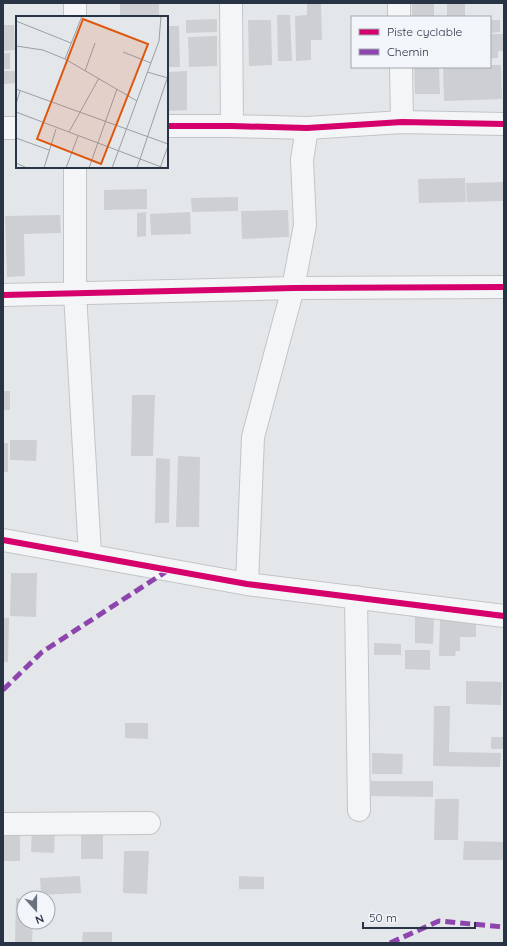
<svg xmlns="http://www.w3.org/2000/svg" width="507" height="946" viewBox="0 0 507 946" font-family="Quicksand,sans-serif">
<rect width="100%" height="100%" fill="#e4e7ea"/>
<path fill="#cdcfd3" d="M 120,3 L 159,3 L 159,17 L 120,17 Z
M 307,3 L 321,3 L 322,40 L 311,40 L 311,60 L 296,61 L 295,16 L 307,15 Z
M 412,3 L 434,3 L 434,17 L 412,17 Z
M 447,3 L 465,3 L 465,17 L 447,17 Z
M 277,15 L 290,15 L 292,61 L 278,61 Z
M 217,19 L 217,32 L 186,33 L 186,20 Z
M 248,20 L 271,20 L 272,65 L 249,66 Z
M 490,20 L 500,20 L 500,32 L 490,33 Z
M 3,25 L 14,25 L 15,50 L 3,51 Z
M 167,26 L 179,26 L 180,67 L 167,67 Z
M 490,34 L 504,34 L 504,51 L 498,51 L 498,58 L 490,58 Z
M 217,36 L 217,66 L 189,67 L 188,37 Z
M 3,53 L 10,53 L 10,69 L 3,69 Z
M 490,65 L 501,65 L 502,99 L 444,101 L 443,67 L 490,67 Z
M 414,67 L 439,67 L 440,94 L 415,94 Z
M 3,71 L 17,71 L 17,83 L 3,84 Z
M 187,71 L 187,110 L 167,111 L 167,72 Z
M 465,178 L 466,202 L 419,203 L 418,179 Z
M 503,182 L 504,201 L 467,202 L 466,183 Z
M 147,189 L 147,209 L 104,210 L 104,190 Z
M 238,197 L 238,211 L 192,212 L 191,198 Z
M 288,210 L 289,237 L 242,239 L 241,211 Z
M 146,212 L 146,236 L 137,237 L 137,213 Z
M 190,212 L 191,234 L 151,235 L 150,214 Z
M 60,215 L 61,233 L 24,234 L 25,276 L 7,277 L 5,216 Z
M 3,391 L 10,391 L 10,410 L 3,410 Z
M 132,395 L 155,395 L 153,456 L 131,456 Z
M 10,440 L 37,440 L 36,461 L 10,460 Z
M 3,443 L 8,443 L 8,472 L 3,472 Z
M 178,456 L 200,457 L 199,527 L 176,527 Z
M 156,458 L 170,459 L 169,523 L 155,523 Z
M 11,573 L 37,573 L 36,617 L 10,616 Z
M 415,617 L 434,617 L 433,644 L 415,643 Z
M 3,618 L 9,618 L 8,662 L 3,662 Z
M 440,619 L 476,620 L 476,637 L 460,637 L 460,651 L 456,651 L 455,656 L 439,656 Z
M 374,643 L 401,644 L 401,655 L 374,655 Z
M 405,650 L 430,650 L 430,670 L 405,669 Z
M 466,681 L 502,682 L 501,705 L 466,704 Z
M 434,706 L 450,706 L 449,752 L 501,753 L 500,767 L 433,766 Z
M 125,723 L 148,723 L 148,739 L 125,738 Z
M 491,737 L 503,737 L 503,749 L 491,749 Z
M 372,753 L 403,754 L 402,774 L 372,774 Z
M 371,781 L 433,781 L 433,797 L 371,796 Z
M 435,799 L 459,799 L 458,840 L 434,840 Z
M 32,829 L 55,829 L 54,853 L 31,852 Z
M 3,832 L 20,832 L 20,861 L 3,861 Z
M 81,834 L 103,834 L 103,859 L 81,859 Z
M 464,841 L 504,842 L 504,860 L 463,860 Z
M 124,851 L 149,851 L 147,894 L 123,893 Z
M 80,876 L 81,893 L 41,895 L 40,878 Z
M 239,876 L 264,877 L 264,889 L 239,889 Z
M 16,898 L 24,899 L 24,922 L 33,922 L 32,943 L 15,943 Z
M 83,932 L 112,932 L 112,943 L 82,943 Z"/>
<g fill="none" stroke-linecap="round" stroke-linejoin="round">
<defs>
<path id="minor" d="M 231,3 L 232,126
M 399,3 L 399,17
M 75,17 L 75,3
M 401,67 L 402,122
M 167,126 L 232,126 L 307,128 L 402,122 L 504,124
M 3,128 L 17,128
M 75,167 L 75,293 L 90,555
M 3,295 L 293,288 L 504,287
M 3,540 L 247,584 L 504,616
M 247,584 L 253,437 L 293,288 L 305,225 L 302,160 L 307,128
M 356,597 L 359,810
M 3,824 L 149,823"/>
</defs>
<use href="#minor" stroke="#c2c5c8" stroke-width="24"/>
<use href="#minor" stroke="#f4f5f7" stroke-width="22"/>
<path stroke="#8e44ad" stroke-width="5" stroke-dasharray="10 5" stroke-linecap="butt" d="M 3,690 L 42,652 L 170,569
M 390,943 L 439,921 L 504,927"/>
<defs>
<path id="cycleway" d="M 167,126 L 232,126 L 307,128 L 402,122 L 504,124
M 3,295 L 293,288 L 504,287
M 3,540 L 247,584 L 504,616"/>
</defs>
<use href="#cycleway" stroke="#f2f5f9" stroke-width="8"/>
<use href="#cycleway" stroke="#d6006c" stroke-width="6"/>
</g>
<g transform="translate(16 16)">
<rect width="152" height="152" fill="#e4e7ea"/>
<path fill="none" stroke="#999fa8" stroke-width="1" d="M 0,5 L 55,27M 0,30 L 27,34 L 49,43 L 121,85M 107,36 L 135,47M 49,43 L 66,0M 69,55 L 79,27M 131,56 L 152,62M 0,73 L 152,128M 0,88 L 4,75M 0,96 L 148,152M 53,116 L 83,62M 0,122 L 33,134M 0,147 L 11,152M 28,152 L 40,113M 50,152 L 62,120M 73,152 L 101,73M 96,152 L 143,25 L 145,0M 121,152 L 152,60M 144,152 L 152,130"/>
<path fill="#de570f" fill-opacity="0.15" stroke="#de570f" stroke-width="2" d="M 67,3 L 132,28 L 85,148 L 21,123 Z"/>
<rect width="152" height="152" fill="none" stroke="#283346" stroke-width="2"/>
</g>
<rect width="507" height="946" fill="none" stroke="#283346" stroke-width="8"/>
<rect x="351" y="16" width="140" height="52" fill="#f2f5f9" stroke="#a1a7b1"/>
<rect x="359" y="29" width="20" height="6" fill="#d6006c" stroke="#a1a7b1"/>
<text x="387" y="36" font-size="12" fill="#283346">Piste cyclable</text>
<rect x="359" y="49" width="20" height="6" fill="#8e44ad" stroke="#a1a7b1"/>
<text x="387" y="56" font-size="12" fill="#283346">Chemin</text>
<g transform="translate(36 910) rotate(159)"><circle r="19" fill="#f2f5f9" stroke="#a1a7b1"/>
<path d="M0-3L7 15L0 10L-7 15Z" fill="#6a727f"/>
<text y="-6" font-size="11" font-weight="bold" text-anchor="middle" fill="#283346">N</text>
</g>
<path d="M363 922v6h112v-6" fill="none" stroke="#283346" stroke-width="2"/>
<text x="369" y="922" font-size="12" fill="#283346" stroke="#f2f5f9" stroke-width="3" paint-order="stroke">50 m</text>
</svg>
